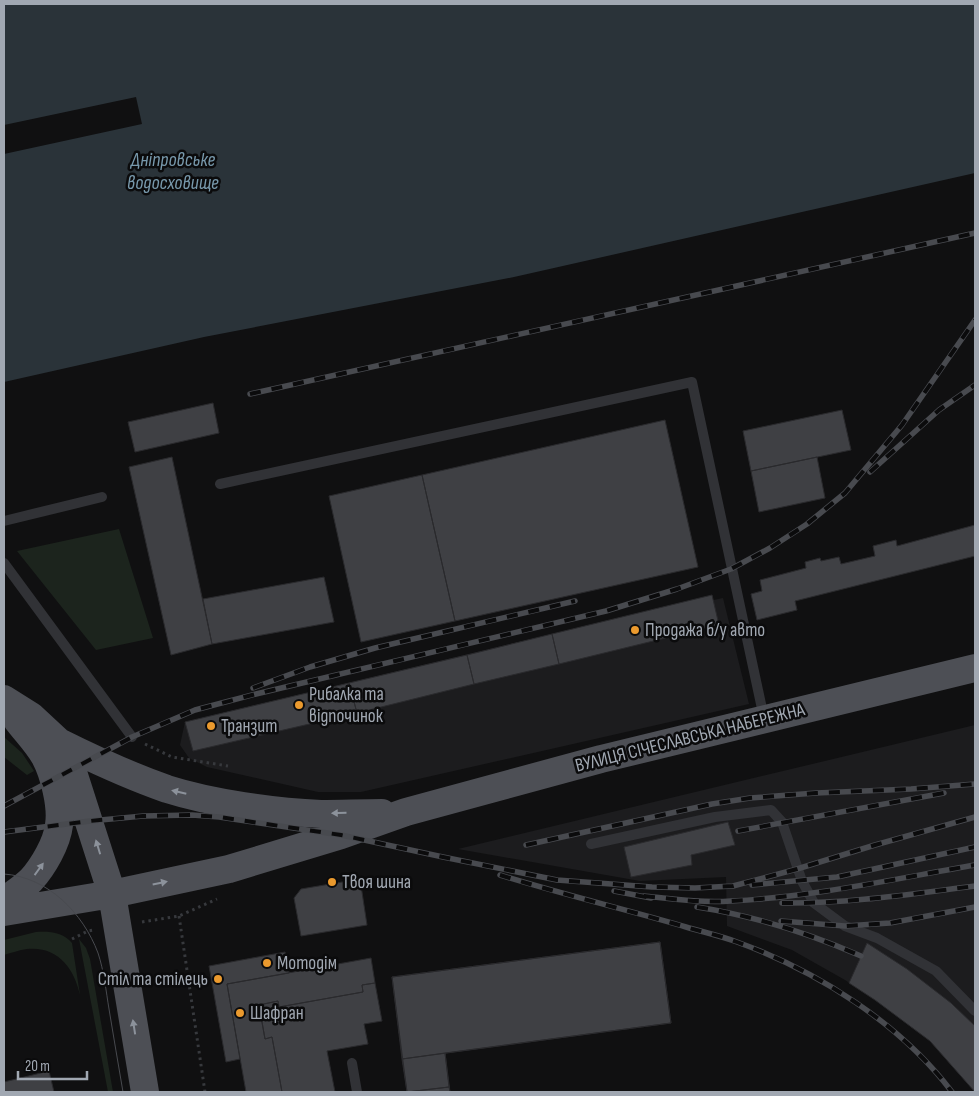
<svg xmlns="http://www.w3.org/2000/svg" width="979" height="1096" viewBox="0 0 979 1096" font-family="'Sofia Sans Condensed',sans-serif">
<rect width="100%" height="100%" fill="#101011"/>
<path fill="#1c1c1e" d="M 723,598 L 749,704 L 361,792 L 318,792 L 207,767 L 189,758 L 180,745 L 185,722 L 552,634 Z
M 975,725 L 975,1092 L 930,1041 L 875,1000 L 845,980 L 792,950 L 727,926 L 726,877 L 640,881 L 458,849 Z"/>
<path fill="#1c241d" d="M 119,529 L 153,638 L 96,650 L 17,551 Z
M 4,737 L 22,753 L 34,771 L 27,775 L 4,757 Z
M 36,932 C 49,931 63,932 72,943 L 80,995 C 74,968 58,946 27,949 C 19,950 11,953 4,955 L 4,940 Z
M 79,939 L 86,948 L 90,959 L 113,1092 L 108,1092 Z"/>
<path fill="#2a3339" d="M 4,4 L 975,4 L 975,173 L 514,277 L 204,337 L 4,382 Z"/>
<path fill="#101011" d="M 136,97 L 142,124 L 4,154 L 4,125 Z"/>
<path fill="#3f4044" stroke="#2a2a2d" d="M 213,403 L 219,433 L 135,452 L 128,422 Z
M 842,410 L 851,450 L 751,471 L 743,431 Z
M 665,420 L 698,567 L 455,621 L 422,475 Z
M 172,457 L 212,644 L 171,655 L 129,467 Z
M 817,457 L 825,498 L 759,512 L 751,471 Z
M 422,475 L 455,621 L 361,642 L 329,496 Z
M 975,525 L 975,556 L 795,601 L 797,610 L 757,620 L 751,594 L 762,591 L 760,580 L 806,568 L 805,562 L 820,558 L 821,561 L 839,557 L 841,564 L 875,556 L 873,546 L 896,540 L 897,546 Z
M 324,577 L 334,622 L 212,644 L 203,599 Z
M 712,595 L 719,625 L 559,664 L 552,634 Z
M 552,634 L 559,664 L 474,684 L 467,655 Z
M 467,655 L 474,684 L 357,713 L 349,683 Z
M 349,683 L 357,713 L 193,751 L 185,722 Z
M 728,822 L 735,845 L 691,855 L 692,865 L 631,877 L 624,847 Z
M 360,879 L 367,925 L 301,936 L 294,898 L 301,889 Z
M 660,942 L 671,1023 L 402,1059 L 392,977 Z
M 660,942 L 671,1023 L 445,1053 L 450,1092 L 407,1092 L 392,977 Z
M 867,943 L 907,969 L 951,1003 L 975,1026 L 975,1092 L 930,1041 L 875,1000 L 849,983 Z
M 285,952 L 289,973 L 227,984 L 240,1059 L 226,1062 L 209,966 Z
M 371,958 L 375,983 L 362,985 L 363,992 L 279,1007 L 278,1001 L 259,1005 L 265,1039 L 272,1037 L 282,1092 L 246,1092 L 227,984 Z
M 375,983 L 382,1021 L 364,1024 L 368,1044 L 327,1051 L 335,1092 L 282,1092 L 272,1037 L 265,1039 L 259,1005 L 278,1001 L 279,1007 L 363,992 L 362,985 Z
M 445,1053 L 449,1087 L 407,1092 L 402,1059 Z
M 49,1071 L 54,1092 L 4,1092 L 4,1082 Z
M 449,1087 L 450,1092 L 407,1092 Z"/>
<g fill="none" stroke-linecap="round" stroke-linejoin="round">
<path stroke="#37393d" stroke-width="3" stroke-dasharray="2.5 4" stroke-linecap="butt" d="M 145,744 L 172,757 L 228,766
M 179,916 L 205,1092
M 142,922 L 179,916 L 217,899
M 72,939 L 88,931 L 94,930"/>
<path stroke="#313236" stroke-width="10" d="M 220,484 L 692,382 L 764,718
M 4,521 L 102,497
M 4,563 L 132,737
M 591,844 L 715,817 L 771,810 L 782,822 L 802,881 L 814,903 L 845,926 L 877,938 L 936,971 L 975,1011
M 352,1063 L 357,1092"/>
<path stroke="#4d4f55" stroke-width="28" d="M 4,699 L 31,716 L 59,742 L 72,769 L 112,894 L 145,1092
M 59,742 C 95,760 130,776 167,789 C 211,803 275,812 321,814 C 341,814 362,813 382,813
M 4,901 C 13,894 23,888 31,880 C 43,867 57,843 59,825 C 62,806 54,774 45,757 C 38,744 26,732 17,720
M 4,912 L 112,894 L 229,869 L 341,835 L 406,812 L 601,759 L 975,668"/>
<path stroke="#484a4f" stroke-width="1" d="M 4,874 C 48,877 83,913 98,953 C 104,971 106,991 109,1009 C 114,1037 118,1065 123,1092"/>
<defs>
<path id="rail" d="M 250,394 L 975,233
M 870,472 L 939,410 L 975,385
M 253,688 L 310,667 L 375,648 L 575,601
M 4,806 L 132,737 L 195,710 L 256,694 L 606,611 L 677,589 L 731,569 L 770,548 L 807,524 L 845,493 L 902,425 L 975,320
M 738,831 L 944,793
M 4,832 L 90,821 L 143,816 L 192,815 L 219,817 L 341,835 L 443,857 L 557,880 L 652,887 L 695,888 L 733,886 L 797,869 L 875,845 L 975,817
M 526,845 L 712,804 L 750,798 L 816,793 L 911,789 L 975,784
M 500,875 C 561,894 624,909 686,927 C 703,932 721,936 737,942 C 817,971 900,1023 952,1092
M 752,885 L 837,877 L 975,847
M 614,891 L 651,898
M 644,896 C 673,899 702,903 731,901 C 813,897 894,879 975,865
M 782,903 C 847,904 911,894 975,886
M 697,907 C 755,916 808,933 861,956
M 781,921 L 845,926 L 890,923 L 975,907"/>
</defs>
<use href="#rail" stroke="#484a4f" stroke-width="5.5"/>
<use href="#rail" stroke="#0b0b0c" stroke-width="4" stroke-dasharray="11" stroke-linecap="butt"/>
</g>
<defs><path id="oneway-solid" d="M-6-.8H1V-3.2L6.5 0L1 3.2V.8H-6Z" transform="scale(1.25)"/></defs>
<g fill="#8c929b">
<use href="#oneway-solid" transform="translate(179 792) rotate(-167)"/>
<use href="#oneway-solid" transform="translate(339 813) rotate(179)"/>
<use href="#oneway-solid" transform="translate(98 847) rotate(-107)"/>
<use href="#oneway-solid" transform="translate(39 869) rotate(-54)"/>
<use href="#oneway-solid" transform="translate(160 883) rotate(-12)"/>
<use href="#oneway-solid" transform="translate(134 1027) rotate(-99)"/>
</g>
<g fill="#eb9a2e" stroke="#0b0b0c" stroke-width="2">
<circle cx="635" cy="630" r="5"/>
<circle cx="299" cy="705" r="5"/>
<circle cx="211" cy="726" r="5"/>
<circle cx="332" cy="882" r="5"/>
<circle cx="267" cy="963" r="5"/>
<circle cx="218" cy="979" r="5"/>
<circle cx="240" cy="1013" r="5"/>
</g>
<g text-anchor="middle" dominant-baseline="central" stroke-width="5" stroke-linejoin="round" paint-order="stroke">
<g font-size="19" fill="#a1a8b2" stroke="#0b0b0c" text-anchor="start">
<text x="645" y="630">Продажа б/у авто</text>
<text x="309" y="694">Рибалка та<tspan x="309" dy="22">відпочинок</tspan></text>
<text x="221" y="726">Транзит</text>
<text x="342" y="882">Твоя шина</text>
<text x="277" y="963">Мотодім</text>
<text x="208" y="979" text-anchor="end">Стіл та стілець</text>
<text x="250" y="1013">Шафран</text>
</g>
<g font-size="19" fill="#a1a8b2" stroke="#0b0b0c">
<text transform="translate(690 738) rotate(-14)">ВУЛИЦЯ СІЧЕСЛАВСЬКА НАБЕРЕЖНА</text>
</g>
<g font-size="20" font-style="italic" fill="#7899ac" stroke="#0b0b0c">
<text x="173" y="160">Дніпровське<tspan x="173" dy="23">водосховище</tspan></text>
</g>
</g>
<rect width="979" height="1096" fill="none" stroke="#a1a8b2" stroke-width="10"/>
<path d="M18 1071v8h69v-8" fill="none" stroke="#a1a8b2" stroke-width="2.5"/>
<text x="25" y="1071" font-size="15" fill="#a1a8b2" stroke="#0b0b0c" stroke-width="4" paint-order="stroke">20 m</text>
</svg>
